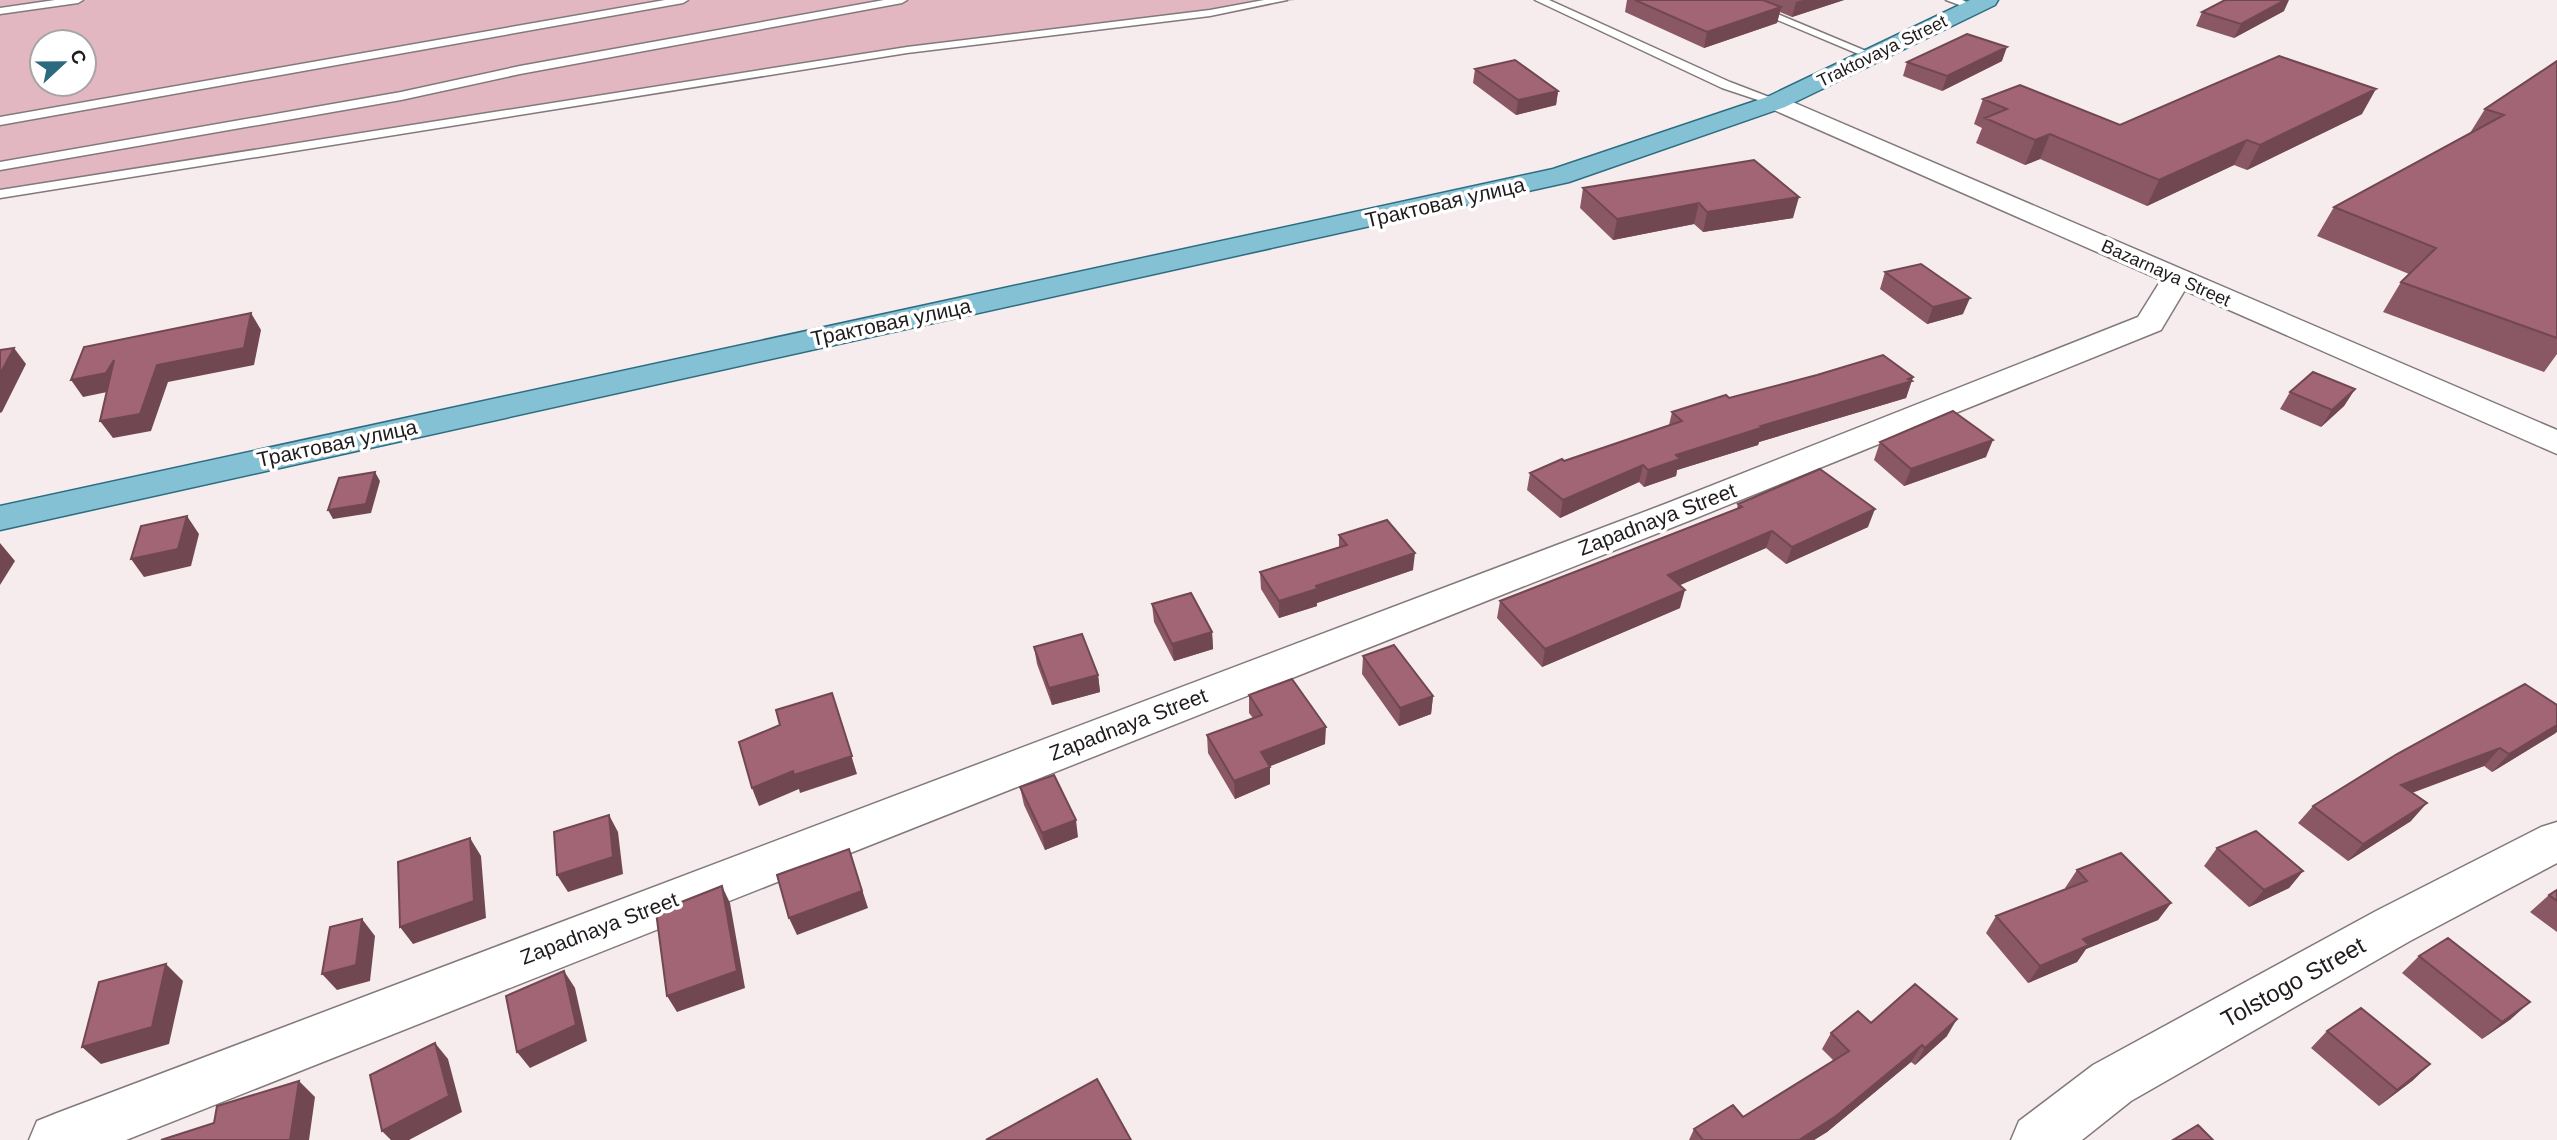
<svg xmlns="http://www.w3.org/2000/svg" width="2557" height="1140" viewBox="0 0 2557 1140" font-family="Helvetica,sans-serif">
<rect width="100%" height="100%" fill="#f6ebed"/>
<path fill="#e2b7c1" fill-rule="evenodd" d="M 0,0 L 1295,0 L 1214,15 L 907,52 L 0,197 ZM 42,42 L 84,42 L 84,84 L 42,84 Z"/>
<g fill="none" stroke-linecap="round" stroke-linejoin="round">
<defs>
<path id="service" d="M 55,0 L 83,0 L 78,3 L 0,14 L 0,8 Z
M 665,0 L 688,0 L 683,3 L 0,125 L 0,117 Z
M 884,0 L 907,0 L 902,3 L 520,74 L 401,100 L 0,170 L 0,162 L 401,92 L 520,66 Z
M 1264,0 L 1287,0 L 1210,16 L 907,53 L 0,198 L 0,190 L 907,47 L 1210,10 Z
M 1535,0 L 1549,0 L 1730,82 L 1782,102 L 1776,106 L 1722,88 Z
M 1730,0 L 1744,0 L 1878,56 L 1868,58 Z
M 1946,0 L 1962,0 L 1978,7 L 1973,10 Z"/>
<path id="minor" d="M 2177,269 L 2188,272 L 2192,278 L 2161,330 L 1691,520 L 126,1140 L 29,1140 L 37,1121 L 57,1113 L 1665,504 L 2138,317 L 2166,272 Z
M 2557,822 L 2557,863 L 2410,941 L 2131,1101 L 2082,1140 L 2011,1140 L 2019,1121 L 2093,1065 L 2376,911 L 2541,827 Z"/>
<path id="tertiary" d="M 1776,95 L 2557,430 L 2557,454 L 1767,107 L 1764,102 L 1767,97 Z"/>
<path id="primary" d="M 1970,0 L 1998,0 L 1995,5 L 1785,107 L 1569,182 L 0,530 L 0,506 L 1553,169 L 1767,97 Z"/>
</defs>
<use href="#service" stroke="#82797b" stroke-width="3"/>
<use href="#minor" stroke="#82797b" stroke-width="3"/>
<use href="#tertiary" stroke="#82797b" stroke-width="3"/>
<use href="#primary" stroke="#2d6d81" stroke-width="3"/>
<use href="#service" fill="#fff" fill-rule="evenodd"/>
<use href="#minor" fill="#fff" fill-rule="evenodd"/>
<use href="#tertiary" fill="#fff" fill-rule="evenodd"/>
<use href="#primary" fill="#85c1d4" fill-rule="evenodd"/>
</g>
<path fill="#8a5765" d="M 1627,0 L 1844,0 L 1792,17 L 1780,12 L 1777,23 L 1704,48 L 1625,12 Z
M 2284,11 L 2234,38 L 2196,26 L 2202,12 Z
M 2002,61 L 1942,91 L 1903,76 L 1907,62 Z
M 2557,61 L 2557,354 L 2544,372 L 2383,312 L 2401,282 L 2409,274 L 2317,236 L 2334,207 L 2470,133 L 2485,109 Z
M 1475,69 L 1558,91 L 1556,105 L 1516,115 L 1473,83 Z
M 1983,99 L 2120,125 L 2362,114 L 2247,170 L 2234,165 L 2147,206 L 2040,159 L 2025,165 L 1976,143 L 1982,128 L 1974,124 Z
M 1583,188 L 1793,218 L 1703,232 L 1694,224 L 1613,240 L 1580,208 Z
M 1885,272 L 1963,314 L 1927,324 L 1880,289 Z
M 1913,377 L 1906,398 L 1759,442 L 1758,445 L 1677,470 L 1676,476 L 1644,487 L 1639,482 L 1560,518 L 1527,490 L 1530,473 L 1669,425 L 1672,412 L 1729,398 Z
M 2355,389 L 2344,406 L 2321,427 L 2280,409 L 2290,392 Z
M 1880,442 L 1986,457 L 1904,486 L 1874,460 Z
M 1738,504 L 1868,527 L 1786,564 L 1766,548 L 1680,585 L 1680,608 L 1542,667 L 1497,618 L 1500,601 L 1737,508 Z
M 1339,535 L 1413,570 L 1317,603 L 1317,606 L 1279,618 L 1261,589 L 1260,572 L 1339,547 Z
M 1152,604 L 1212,632 L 1213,649 L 1174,661 L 1154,622 Z
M 1034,647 L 1098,675 L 1100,692 L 1052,705 L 1037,664 Z
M 1363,656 L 1433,696 L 1431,714 L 1399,726 L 1362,674 Z
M 1249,695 L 1325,744 L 1270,766 L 1270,784 L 1235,799 L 1208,753 L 1207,735 L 1253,718 L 1249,713 Z
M 2556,733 L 2492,772 L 2484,766 L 2412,793 L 2411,821 L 2348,861 L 2298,823 L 2313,806 L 2397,754 Z
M 1020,787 L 1078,837 L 1045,850 L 1024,805 Z
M 2217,848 L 2303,871 L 2289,888 L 2249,907 L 2204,866 Z
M 2077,870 L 2171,903 L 2158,920 L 2086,949 L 2077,962 L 2028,983 L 1986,933 L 1996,916 L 2066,889 L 2065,888 Z
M 2557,890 L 2557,932 L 2530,912 L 2549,895 Z
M 2419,956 L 2511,1019 L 2482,1039 L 2402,973 Z
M 1871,1023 L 1947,1036 L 1915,1065 L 1911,1062 L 1827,1132 L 1814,1140 L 1689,1140 L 1694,1129 L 1743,1117 L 1834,1061 L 1822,1049 L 1831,1033 Z
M 2327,1031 L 2430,1064 L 2412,1081 L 2379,1106 L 2311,1048 Z"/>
<path fill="#714752" d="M 1803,0 L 1844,0 L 1792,17 L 1796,2 Z
M 2285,0 L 2289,0 L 2284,11 L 2234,38 L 2241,24 Z
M 1781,7 L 1777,23 L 1704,48 L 1707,32 Z
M 2007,47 L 2002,61 L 1942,91 L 1947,76 Z
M 2376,89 L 2362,114 L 2247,170 L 2260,145 Z
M 1558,91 L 1556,105 L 1516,115 L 1518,100 Z
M 2050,134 L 2040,159 L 2025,165 L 2035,140 Z
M 2247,140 L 2234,165 L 2147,206 L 2159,180 Z
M 1799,197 L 1793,218 L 1703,232 L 1707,212 Z
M 1699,203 L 1694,224 L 1613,240 L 1617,219 Z
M 1970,298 L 1963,314 L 1927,324 L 1933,307 Z
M 251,313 L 261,330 L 254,365 L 168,382 L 151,431 L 113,438 L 100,421 L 157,365 Z
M 14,348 L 26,364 L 2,412 L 0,413 L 0,374 Z
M 114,360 L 117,390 L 83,397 L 71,380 Z
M 1913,377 L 1906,398 L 1759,442 L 1758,445 L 1677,470 L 1676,476 L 1644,487 L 1648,470 L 1676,455 L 1761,426 Z
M 2355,389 L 2344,406 L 2321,427 L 2332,410 Z
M 1993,440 L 1986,457 L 1904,486 L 1911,469 Z
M 1643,465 L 1639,482 L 1560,518 L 1563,500 Z
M 375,472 L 380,481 L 371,513 L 333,519 L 328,510 Z
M 1875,509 L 1868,527 L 1786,564 L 1792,547 Z
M 187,516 L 199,534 L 191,566 L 144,577 L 131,559 Z
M 1772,531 L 1766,548 L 1664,592 L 1668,575 Z
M 0,543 L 15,561 L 0,585 Z
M 1415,553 L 1413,570 L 1317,603 L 1317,606 L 1279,618 L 1279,601 L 1316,586 Z
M 1685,590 L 1680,608 L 1542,667 L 1545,649 Z
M 1212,632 L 1213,649 L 1174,661 L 1172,644 Z
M 1098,675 L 1100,692 L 1052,705 L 1049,688 Z
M 832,693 L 857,774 L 800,793 L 799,789 L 759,806 L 752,788 Z
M 1433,696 L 1431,714 L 1399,726 L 1400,708 Z
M 2557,725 L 2557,732 L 2492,772 L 2509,754 Z
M 1326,727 L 1325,744 L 1261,770 L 1261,752 Z
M 2500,748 L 2484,766 L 2386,802 L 2401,785 Z
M 1270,767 L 1270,784 L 1235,799 L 1234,781 Z
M 2427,803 L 2411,821 L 2348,861 L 2363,844 Z
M 609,815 L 618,832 L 623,874 L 568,892 L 557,875 Z
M 1076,820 L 1078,837 L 1045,850 L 1042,833 Z
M 470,838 L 481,856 L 486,918 L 413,944 L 400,927 Z
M 849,849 L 868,908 L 797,935 L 789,918 Z
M 2303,871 L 2289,888 L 2249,907 L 2264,890 Z
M 722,886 L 730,903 L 745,988 L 677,1012 L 667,996 Z
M 2171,903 L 2158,920 L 2086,949 L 2077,962 L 2028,983 L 2040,966 L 2083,939 Z
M 362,919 L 375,936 L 370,981 L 337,990 L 322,974 Z
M 166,964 L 183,981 L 169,1044 L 101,1064 L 82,1047 Z
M 564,971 L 575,988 L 587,1041 L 530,1068 L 517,1052 Z
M 2530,1002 L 2511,1019 L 2482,1039 L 2502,1022 Z
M 1957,1019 L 1947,1036 L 1915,1065 L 1925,1048 Z
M 435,1043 L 448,1059 L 462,1112 L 409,1140 L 391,1140 L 382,1131 Z
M 1922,1045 L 1911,1062 L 1827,1132 L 1814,1140 L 1799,1140 Z
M 2430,1064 L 2412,1081 L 2379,1106 L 2397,1090 Z
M 299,1081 L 315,1097 L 309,1140 L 290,1140 Z"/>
<path fill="#a16575" stroke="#714752" stroke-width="2" d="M 1635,0 L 1763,0 L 1781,7 L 1707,32 Z
M 2225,0 L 2285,0 L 2241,24 L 2202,12 Z
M 1967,34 L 2007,47 L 1947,76 L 1907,62 Z
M 2279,56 L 2376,89 L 2260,145 L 2247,140 L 2159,180 L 2050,134 L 2035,140 L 1985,118 L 2007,109 L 1983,99 L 2020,85 L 2120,125 Z
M 1515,60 L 1558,91 L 1518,100 L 1475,69 Z
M 2557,61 L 2557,338 L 2401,282 L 2436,248 L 2334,207 L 2504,115 L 2485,109 Z
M 1754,160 L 1799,197 L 1707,212 L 1699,203 L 1617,219 L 1583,188 Z
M 1921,264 L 1970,298 L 1933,307 L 1885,272 Z
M 251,313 L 244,348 L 157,365 L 140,414 L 100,421 L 114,360 L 106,373 L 71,380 L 84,347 Z
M 14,348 L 0,374 L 0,350 Z
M 1883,355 L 1913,377 L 1908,379 L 1912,381 L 1761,426 L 1764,427 L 1676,455 L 1680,459 L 1648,470 L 1643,465 L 1563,500 L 1530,473 L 1562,459 L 1564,461 L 1682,421 L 1672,412 L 1726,395 L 1729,398 L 1817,375 Z
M 2313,372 L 2355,389 L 2332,410 L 2290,392 Z
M 1953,411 L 1993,440 L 1911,469 L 1880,442 Z
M 1820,469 L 1875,509 L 1792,547 L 1772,531 L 1668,575 L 1685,590 L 1545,649 L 1500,601 L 1742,507 L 1738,504 Z
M 375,472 L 366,504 L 328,510 L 339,478 Z
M 187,516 L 178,549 L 131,559 L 141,526 Z
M 1387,520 L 1415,553 L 1316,586 L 1317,589 L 1279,601 L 1260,572 L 1347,545 L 1339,535 Z
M 1191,593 L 1212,632 L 1172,644 L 1152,604 Z
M 1082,634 L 1098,675 L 1049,688 L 1034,647 Z
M 1394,645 L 1433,696 L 1400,708 L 1363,656 Z
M 1292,679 L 1326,727 L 1261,752 L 1270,767 L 1234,781 L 1207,735 L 1262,715 L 1249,695 Z
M 2525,684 L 2557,705 L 2557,725 L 2509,754 L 2500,748 L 2401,785 L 2427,803 L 2363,844 L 2313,806 L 2397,754 Z
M 832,693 L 852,756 L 794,775 L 793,771 L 752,788 L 739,742 L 780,725 L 776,710 Z
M 1054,775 L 1076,820 L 1042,833 L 1020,787 Z
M 609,815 L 613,857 L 557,875 L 554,832 Z
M 2256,831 L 2303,871 L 2264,890 L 2217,848 Z
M 470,838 L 474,901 L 400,927 L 398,862 Z
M 849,849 L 862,891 L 789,918 L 777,875 Z
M 2121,853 L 2171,903 L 2083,939 L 2089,945 L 2040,966 L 1996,916 L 2087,881 L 2077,870 Z
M 722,886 L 737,971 L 667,996 L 656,912 Z
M 2557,890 L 2557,901 L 2549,895 Z
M 362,919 L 356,965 L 322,974 L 330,927 Z
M 2448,938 L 2530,1002 L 2502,1022 L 2419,956 Z
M 166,964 L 152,1027 L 82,1047 L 99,982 Z
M 564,971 L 576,1025 L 517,1052 L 506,996 Z
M 1915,984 L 1957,1019 L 1925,1048 L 1922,1045 L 1836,1116 L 1799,1140 L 1703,1140 L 1694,1129 L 1733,1105 L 1743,1117 L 1849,1051 L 1831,1033 L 1858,1011 L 1871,1023 Z
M 2361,1008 L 2430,1064 L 2397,1090 L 2327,1031 Z
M 435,1043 L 449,1096 L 382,1131 L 370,1075 Z
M 1097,1079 L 1131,1140 L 986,1140 Z
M 299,1081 L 290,1140 L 161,1140 L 214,1123 L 217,1106 Z
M 2198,1125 L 2213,1140 L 2173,1140 Z"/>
<g text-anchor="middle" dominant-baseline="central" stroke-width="7" stroke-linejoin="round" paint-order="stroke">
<g font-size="18" fill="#201c1d" stroke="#fff">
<text transform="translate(1882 51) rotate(-26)">Traktovaya Street</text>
<text transform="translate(2166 273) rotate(24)">Bazarnaya Street</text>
</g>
<g font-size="21" fill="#201c1d" stroke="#fff">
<text transform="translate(1445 202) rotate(-13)">Трактовая улица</text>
<text transform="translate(891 322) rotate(-12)">Трактовая улица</text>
<text transform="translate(337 443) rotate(-12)">Трактовая улица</text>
<text transform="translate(1657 519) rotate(-21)">Zapadnaya Street</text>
<text transform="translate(1128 724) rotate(-21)">Zapadnaya Street</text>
<text transform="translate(599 928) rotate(-21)">Zapadnaya Street</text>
</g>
<g font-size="24" fill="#201c1d" stroke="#fff">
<text transform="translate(2293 982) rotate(-29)">Tolstogo Street</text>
</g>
</g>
<g transform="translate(63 63) rotate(68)"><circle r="33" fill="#ffffff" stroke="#a6a4a5" stroke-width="2"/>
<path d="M0-5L12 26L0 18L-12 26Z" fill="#2b6a7f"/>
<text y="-10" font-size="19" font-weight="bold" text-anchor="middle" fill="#201c1d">С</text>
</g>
</svg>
